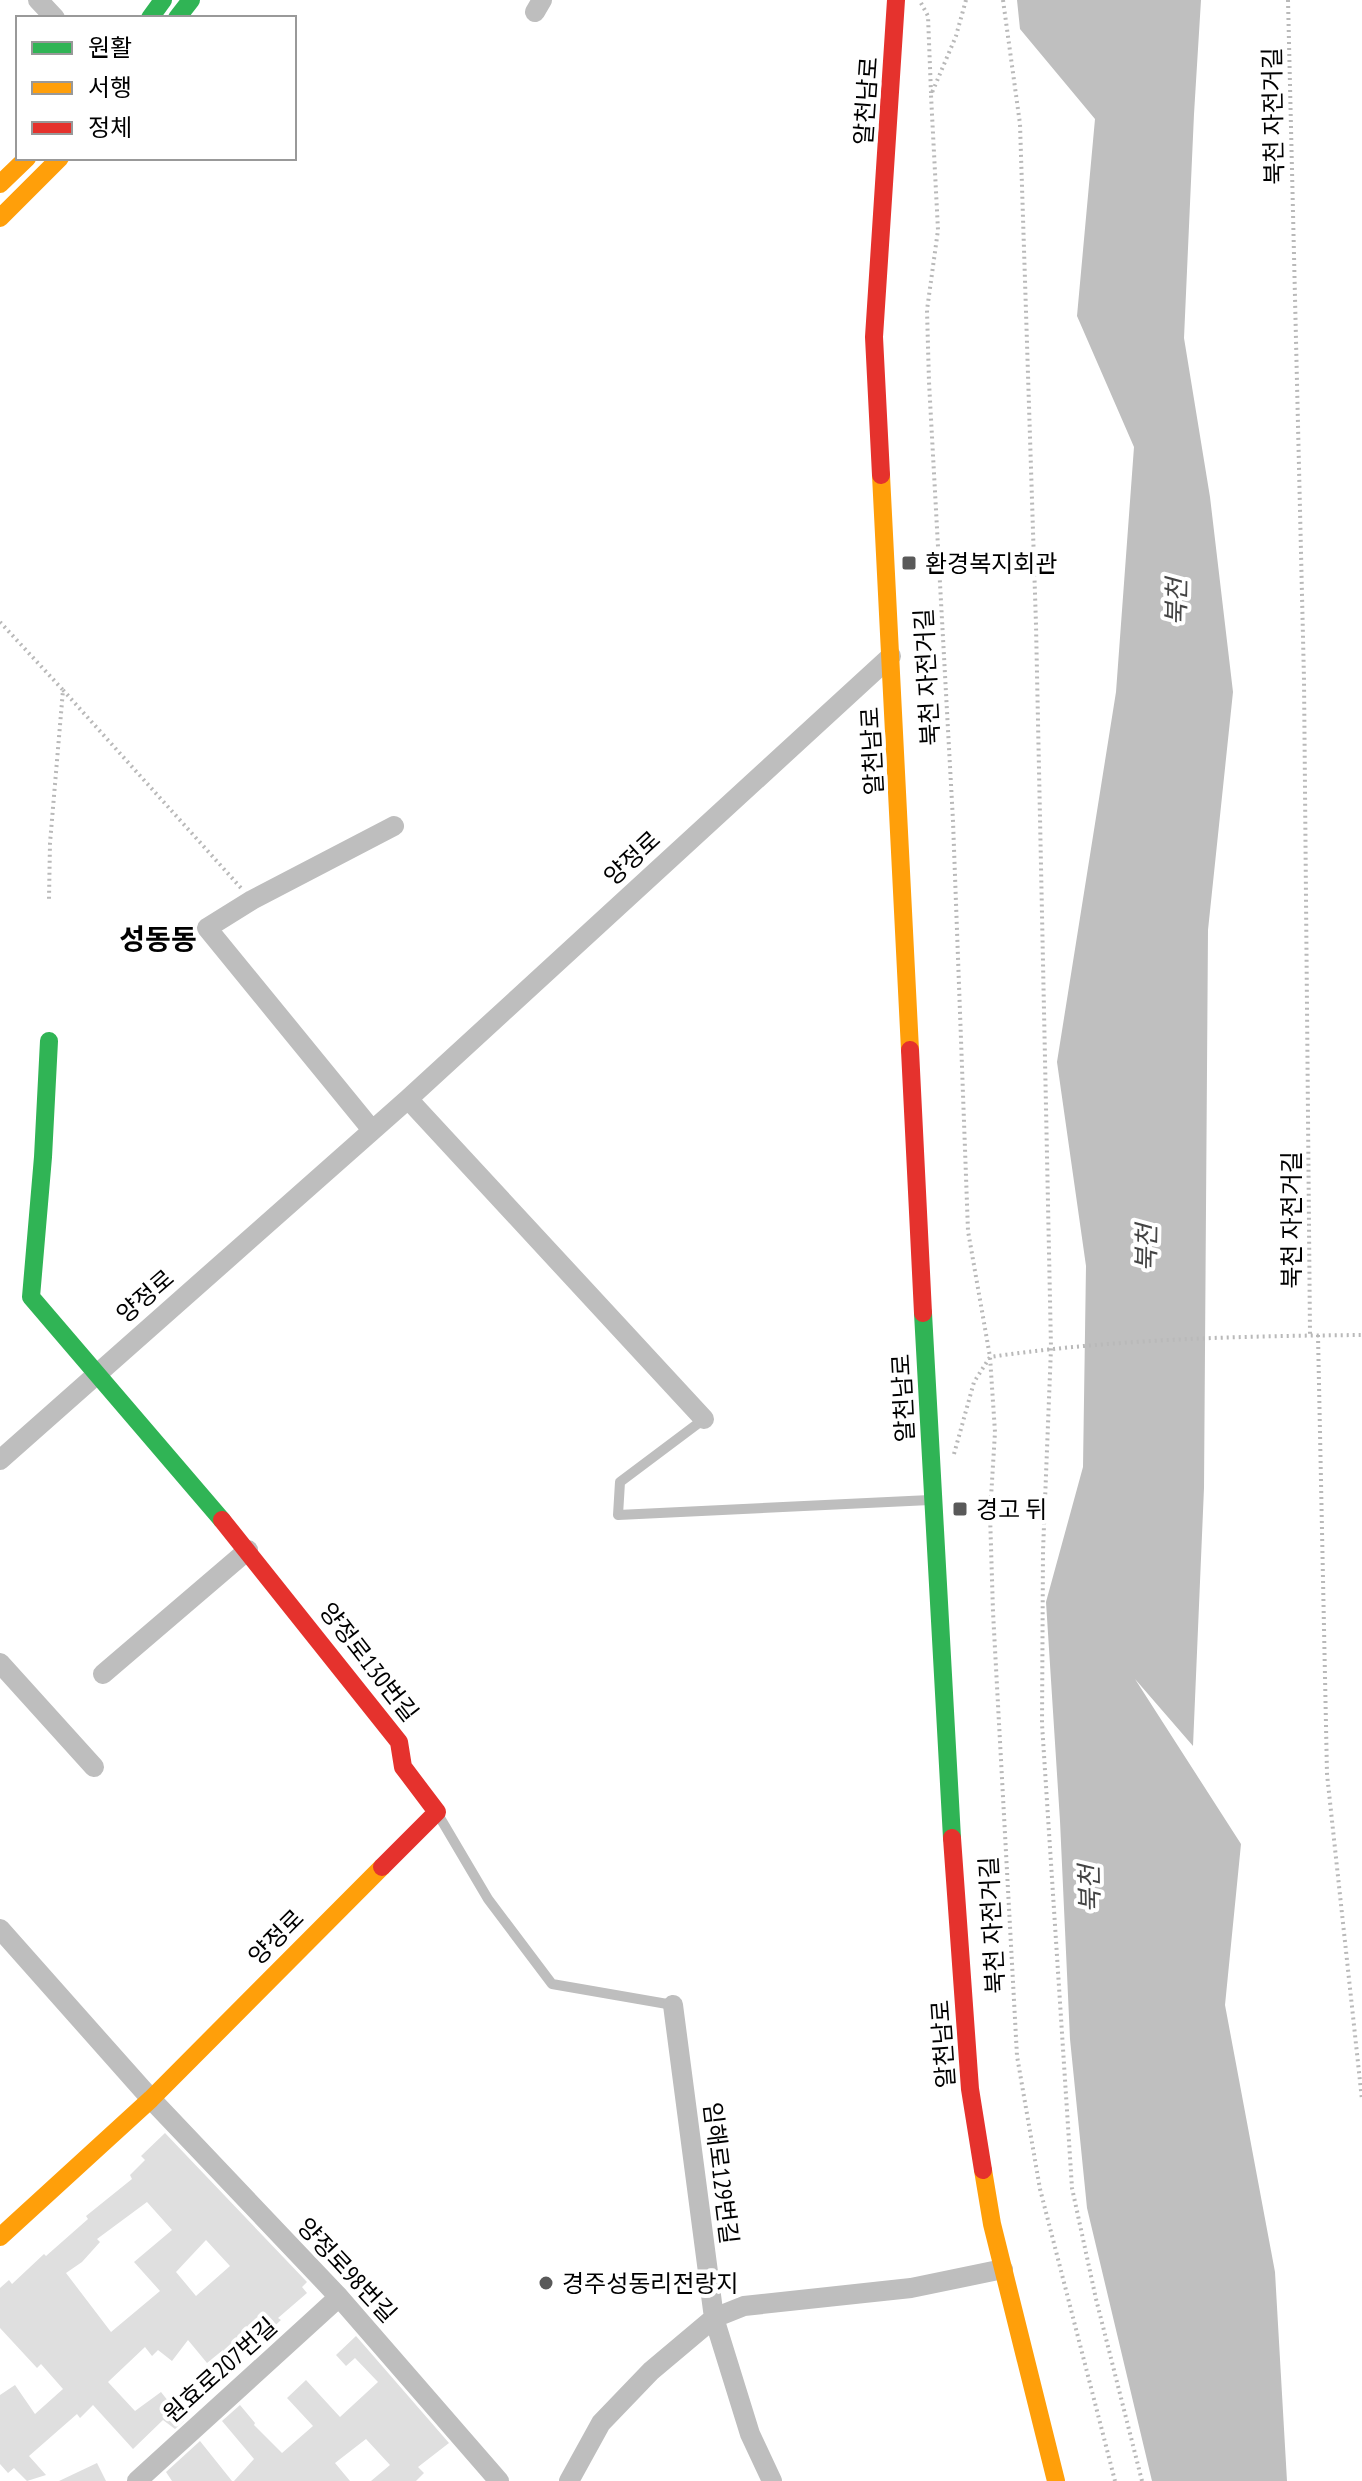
<svg xmlns="http://www.w3.org/2000/svg" width="1362" height="2481" viewBox="0 0 1362 2481" font-family="'PT Sans Narrow','Noto Sans KR',sans-serif">
<rect width="100%" height="100%" fill="#fff"/>
<path fill="#bfbfbf" d="M 1017,0 L 1201,0 L 1194,114 L 1184,338 L 1210,497 L 1233,692 L 1208,930 L 1204,1488 L 1193,1746 L 1135,1679 L 1241,1844 L 1225,2005 L 1275,2272 L 1287,2481 L 1152,2481 L 1087,2208 L 1070,2039 L 1060,1821 L 1046,1602 L 1083,1467 L 1086,1266 L 1057,1062 L 1116,692 L 1134,447 L 1077,316 L 1095,119 L 1020,29 Z"/>
<path fill="#dfdfdf" fill-rule="evenodd" d="M 165,2133 L 307,2282 L 302,2287 L 307,2293 L 278,2318 L 281,2320 L 267,2333 L 263,2329 L 230,2358 L 223,2350 L 207,2363 L 188,2340 L 172,2361 L 158,2350 L 152,2356 L 145,2347 L 108,2382 L 135,2411 L 161,2392 L 184,2421 L 175,2429 L 163,2420 L 133,2449 L 93,2405 L 80,2418 L 77,2414 L 29,2456 L 46,2475 L 27,2481 L 14,2468 L 8,2473 L 0,2464 L 0,2395 L 15,2385 L 35,2414 L 63,2389 L 41,2364 L 37,2368 L 0,2328 L 0,2288 L 9,2280 L 12,2284 L 44,2254 L 46,2256 L 88,2219 L 86,2216 L 132,2179 L 130,2175 L 145,2160 L 141,2156 ZM 147,2202 L 172,2230 L 134,2262 L 160,2291 L 111,2332 L 66,2273 L 82,2262 L 100,2242 L 97,2239 ZM 206,2240 L 230,2266 L 196,2296 L 176,2272 Z
M 356,2336 L 449,2443 L 418,2467 L 424,2473 L 416,2481 L 371,2481 L 390,2465 L 366,2439 L 335,2463 L 350,2481 L 234,2481 L 254,2459 L 222,2421 L 240,2405 L 255,2423 L 254,2425 L 282,2453 L 313,2426 L 287,2398 L 306,2380 L 340,2417 L 378,2382 L 355,2358 L 346,2366 L 336,2355 Z
M 200,2441 L 232,2481 L 172,2481 L 166,2472 Z
M 97,2463 L 106,2481 L 59,2481 Z"/>
<g fill="none" stroke-linecap="round" stroke-linejoin="round">
<path stroke="#b9b9b9" stroke-width="4" stroke-dasharray="2 4" stroke-linecap="butt" d="M 966,0 L 956,36 L 931,95 L 938,230 L 927,310 L 929,382 L 953,821 L 968,1231 L 990,1357 L 995,1432 L 990,1514 L 993,1612 L 1017,2056 L 1040,2189 L 1115,2481
M 1003,0 L 1020,124 L 1036,625 L 1051,1348 L 1043,1551 L 1042,1724 L 1072,2188 L 1096,2299 L 1142,2481
M 1288,0 L 1304,680 L 1310,1335
M 921,3 L 928,16 L 931,93
M 0,622 L 63,690 L 50,843 L 49,899
M 63,690 L 241,888
M 1318,1335 L 1327,1774 L 1362,2100
M 954,1454 L 974,1382 L 990,1357 C 1113,1339 1239,1336 1362,1335"/>
<path stroke="#bebebe" stroke-width="10" d="M 704,1419 L 620,1482 L 618,1515 L 930,1500
M 439,1816 L 488,1899 L 552,1984 L 673,2005"/>
<path stroke="#bebebe" stroke-width="20" d="M 38,0 L 55,18
M 535,12 L 542,0
M 408,1099 L 704,1419
M 372,1130 L 207,928 L 252,900 L 394,826
M 0,1460 L 408,1099 L 891,656
M 0,1663 L 94,1767
M 103,1674 L 248,1550
M 0,1929 L 151,2099 L 339,2297 L 499,2481
M 673,2005 L 714,2318 L 750,2434 L 772,2481
M 137,2481 L 339,2297
M 569,2481 L 601,2423 L 651,2371 L 714,2318 L 744,2306 L 911,2288 L 1003,2269"/>
<path stroke="#30b455" stroke-width="18" d="M 150,18 L 163,0
M 177,18 L 191,0
M 49,1041 L 43,1157 L 31,1297 L 222,1520
M 923,1313 L 952,1838"/>
<path stroke="#ff9f0a" stroke-width="18" d="M 0,184 L 27,158
M 0,218 L 60,158
M 881,475 L 910,1050
M 983,2170 L 992,2224 L 1056,2481
M 0,2237 L 151,2099 L 382,1867"/>
<path stroke="#e5322d" stroke-width="18" d="M 881,475 L 874,337 L 896,0
M 910,1050 L 923,1313
M 222,1520 L 399,1742 L 403,1767 L 437,1812 L 382,1867
M 952,1838 L 970,2089 L 983,2170"/>
</g>
<g fill="#595959" stroke="#fff" stroke-width="3">
<rect x="901" y="555" width="16" height="16" rx="4"/>
<rect x="952" y="1501" width="16" height="16" rx="4"/>
<circle cx="546" cy="2283" r="8"/>
</g>
<g text-anchor="middle" dominant-baseline="central" stroke-width="8" stroke-linejoin="round" paint-order="stroke">
<g font-size="24" fill="#000" stroke="#fff">
<text transform="translate(866 101) rotate(-86)">알천남로</text>
<text transform="translate(1273 116) rotate(-91)">북천 자전거길</text>
<text transform="translate(927 677) rotate(-93)">북천 자전거길</text>
<text transform="translate(872 751) rotate(-93)">알천남로</text>
<text transform="translate(632 858) rotate(-43)">양정로</text>
<text transform="translate(1291 1220) rotate(-90)">북천 자전거길</text>
<text transform="translate(145 1296) rotate(-41)">양정로</text>
<text transform="translate(903 1398) rotate(-93)">알천남로</text>
<text transform="translate(369 1662) rotate(52)">양정로130번길</text>
<text transform="translate(992 1925) rotate(-93)">북천 자전거길</text>
<text transform="translate(276 1937) rotate(-45)">양정로</text>
<text transform="translate(943 2044) rotate(-94)">알천남로</text>
<text transform="translate(721 2173) rotate(83)">임해로129번길</text>
<text transform="translate(347 2270) rotate(47)">양정로98번길</text>
<text transform="translate(220 2370) rotate(-42)">원효로207번길</text>
</g>
<g font-size="24" fill="#000" stroke="#fff" text-anchor="start">
<text x="925" y="563">환경복지회관</text>
<text x="976" y="1509">경고 뒤</text>
<text x="562" y="2283">경주성동리전랑지</text>
</g>
<g font-size="26" font-style="italic" fill="#444" stroke="#fff">
<text transform="translate(1176 602) rotate(-89)">북천</text>
<text transform="translate(1146 1248) rotate(-89)">북천</text>
<text transform="translate(1089 1889) rotate(-91)">북천</text>
</g>
<g font-size="28" font-weight="bold" fill="#000" stroke="#fff">
<text x="158" y="938">성동동</text>
</g>
</g>
<rect x="16" y="16" width="280" height="144" fill="#ffffff" stroke="#999999" stroke-width="2"/>
<rect x="32" y="42" width="40" height="12" fill="#30b455" stroke="#999999" stroke-width="2"/>
<text x="88" y="56" font-size="24" fill="#000000">원활</text>
<rect x="32" y="82" width="40" height="12" fill="#ff9f0a" stroke="#999999" stroke-width="2"/>
<text x="88" y="96" font-size="24" fill="#000000">서행</text>
<rect x="32" y="122" width="40" height="12" fill="#e5322d" stroke="#999999" stroke-width="2"/>
<text x="88" y="136" font-size="24" fill="#000000">정체</text>
</svg>
